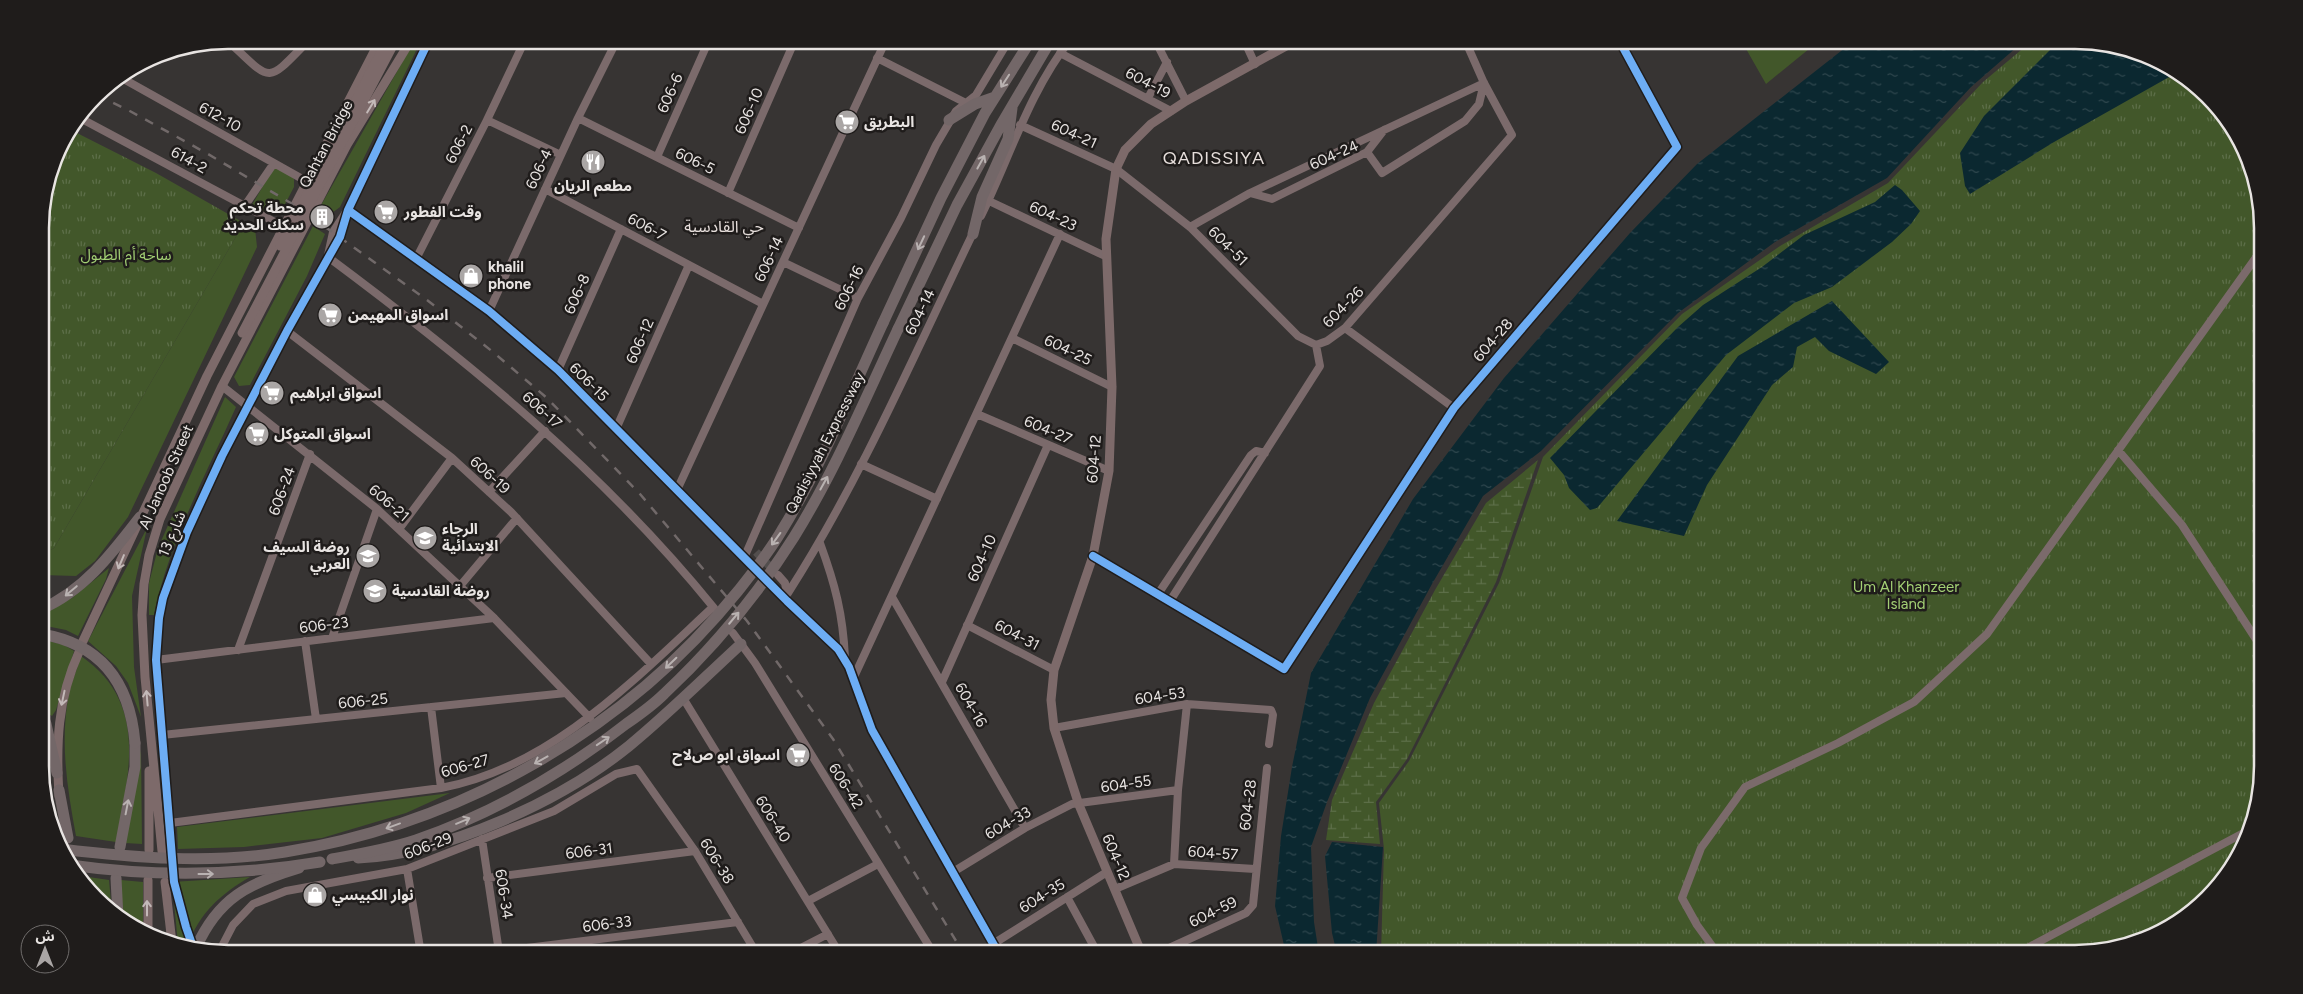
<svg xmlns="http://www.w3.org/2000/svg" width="2303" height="994" viewBox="0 0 2303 994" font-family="Figtree,'Noto Sans Arabic',sans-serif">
<defs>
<pattern id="wetland-marsh" width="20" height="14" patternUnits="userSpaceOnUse" patternTransform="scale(1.25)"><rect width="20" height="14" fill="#42572a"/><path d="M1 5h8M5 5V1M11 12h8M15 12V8" fill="none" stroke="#5d6f49"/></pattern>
<pattern id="park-tufts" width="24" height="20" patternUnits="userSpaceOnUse" patternTransform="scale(1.25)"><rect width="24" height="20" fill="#42572a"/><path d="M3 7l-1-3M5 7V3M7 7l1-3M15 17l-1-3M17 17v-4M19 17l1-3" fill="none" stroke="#5d6f49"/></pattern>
<pattern id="water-ripples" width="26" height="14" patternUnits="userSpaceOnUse" patternTransform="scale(1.25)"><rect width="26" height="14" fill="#0b2830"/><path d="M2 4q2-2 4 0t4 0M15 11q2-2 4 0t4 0" fill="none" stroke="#2f474e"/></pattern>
</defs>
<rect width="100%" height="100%" fill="#373433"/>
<path fill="#42572a" d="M 418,40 L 420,40 L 415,53 L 340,207 L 332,213 L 320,207 L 407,54 Z
M 1741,40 L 1820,40 L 1766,84 Z
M 274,167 L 288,173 L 294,179 L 294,187 L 281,212 L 268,213 L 252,205 Z
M 244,223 L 255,228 L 257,247 L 128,517 L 95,561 L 76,576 L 41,575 L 41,555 L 54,548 Z
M 313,226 L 325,234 L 307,276 L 250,385 L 239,386 L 234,377 Z
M 225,397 L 236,407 C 206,475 169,542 154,615 L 149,615 L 149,583 L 158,548 Z
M 147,528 L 132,596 L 134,667 L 141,717 L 128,683 L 116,666 L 88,641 Z
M 109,568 L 106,579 L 78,636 L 66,630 L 41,625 L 41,614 L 72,598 Z
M 41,639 L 64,645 L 74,651 L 56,710 L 52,716 L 49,714 L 41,697 Z
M 81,656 C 149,703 129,773 116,842 L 76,836 C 67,787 59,738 70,689 C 73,678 78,667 81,656 Z
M 42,743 L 43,749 L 51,825 L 42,791 Z
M 141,749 L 142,844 L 125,843 Z
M 450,793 L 406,813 L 322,838 L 244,847 L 178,849 L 177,827 Z
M 82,876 L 109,880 L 112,913 L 85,886 Z
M 250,877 C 222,893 198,914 188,946 L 178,944 L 172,882 Z
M 121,880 L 143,882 L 143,932 L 123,921 Z"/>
<path fill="url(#wetland-marsh)" d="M 1538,460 L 1496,582 L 1407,759 L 1376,802 L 1380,844 L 1326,840 L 1332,800 L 1374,703 L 1435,590 L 1486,503 Z"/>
<path fill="url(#park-tufts)" d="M 2033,40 L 2075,40 L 2147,54 L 2189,79 L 2224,113 L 2249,156 L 2261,204 L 2263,766 L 2249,838 L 2224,881 L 2180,922 L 2136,944 L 2087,954 L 1381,954 L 1384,849 L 1379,803 L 1409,761 L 1499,583 L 1543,457 L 1682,314 L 1780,246 L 1888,183 L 1983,82 Z
M 71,130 L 156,173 L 244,223 L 54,548 L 41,555 L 40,215 L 59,145 Z"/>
<path fill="url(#water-ripples)" d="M 1855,40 L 2025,40 L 1971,87 L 1887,178 L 1775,242 L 1678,313 L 1541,451 L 1483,496 L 1432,584 L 1370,698 L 1327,802 L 1311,847 L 1314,922 L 1319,954 L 1286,954 L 1275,906 L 1281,836 L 1292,767 L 1311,673 L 1413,499 L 1504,378 L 1630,233 L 1697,164 Z
M 2060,40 L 2075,40 L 2147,54 L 2178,72 L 2054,142 L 1970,194 L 1965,186 L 1960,153 L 1984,116 Z
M 1895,185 L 1902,190 L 1920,211 L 1911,224 L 1892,242 L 1832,287 L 1794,303 L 1726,355 L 1597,508 L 1590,510 L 1569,488 L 1564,475 L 1550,458 L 1678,327 L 1703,305 L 1762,267 L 1804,235 L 1875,202 Z
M 1832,301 L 1889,362 L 1876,374 L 1829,351 L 1815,337 L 1797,347 L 1793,367 L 1772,385 L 1707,485 L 1684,536 L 1617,521 L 1738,356 Z
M 1332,842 L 1383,847 L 1376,954 L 1337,954 L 1332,933 L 1325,856 Z"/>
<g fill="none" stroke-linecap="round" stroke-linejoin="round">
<path stroke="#524e4d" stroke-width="8" stroke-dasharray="8 4" stroke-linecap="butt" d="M 756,552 L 775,572"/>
<path stroke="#524e4d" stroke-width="9" stroke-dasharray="9 4.5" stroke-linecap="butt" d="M 62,837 L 62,852"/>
<path stroke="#7b6a6b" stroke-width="8" d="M 227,40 C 273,83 265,85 309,40
M 1155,40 L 1186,101
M 1244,40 L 1255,64
M 1060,53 L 1171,111
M 877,58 L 964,102
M 120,77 L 306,181
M 1148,98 L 1167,62
M 80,118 L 284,227
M 578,118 L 799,228
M 487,120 L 561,155
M 1020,125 L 1116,169 L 1190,227 L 1298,336 L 1316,345
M 1367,152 L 1384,130
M 657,157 L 709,40
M 545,189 L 763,304
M 728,193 L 795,40
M 1250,193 L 1484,83
M 989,201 L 1105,256
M 244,207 L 274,163
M 348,210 L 489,311 L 558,370 L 787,601 L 838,649 L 849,667 L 872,730 L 999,954
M 981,216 C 1010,157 1029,92 1070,40
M 1190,227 L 1250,193 L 1272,199 L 1367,152 L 1382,173 L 1465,121 L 1479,104 L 1484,83
M 328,255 L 333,232 L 346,212
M 328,257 C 469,362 603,471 714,608
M 416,259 L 487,120 L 525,40
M 783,262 L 858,298
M 489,311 L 578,118 L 617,40
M 1345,328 L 1454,408
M 287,331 L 452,458 L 511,512 L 651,664
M 1012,338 L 1112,387
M 558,370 L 621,229
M 222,386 L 377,509 L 494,618 L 590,718
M 977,414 L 1109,471
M 616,429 L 689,265
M 2118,450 L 2182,525 L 2263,650
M 861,464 L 937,499
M 677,490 L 886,40
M 489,492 L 545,431
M 399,529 L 452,458
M 820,543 C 835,584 843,614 845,658
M 1093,556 L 1284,669 L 1454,408 L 1677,147 L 1619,40
M 744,558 L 858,298 L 901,218 L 936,145 L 956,111 L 976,95 L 1009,40
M 778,575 L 785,583 L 787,594
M 460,586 L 517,518
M 788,593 C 861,479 915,353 974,231
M 1158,594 L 1251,455 L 1256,451 L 1265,453
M 892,597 L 1025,828
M 1170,601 L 1320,366 L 1316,345 L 1327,341 L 1345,328 L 1512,135 L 1484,83 L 1465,40
M 967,625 L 1054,670
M 733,633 L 755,663 L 934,954
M 332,638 L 377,509
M 305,641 L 316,719
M 238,650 L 310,454
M 156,660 L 494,618
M 853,679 L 1060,234
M 942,682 L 1048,445
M 683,698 L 840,954
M 431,707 L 441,788
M 1054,728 L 1187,704 L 1271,710 L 1273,715 L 1269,744
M 162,735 L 566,693
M 170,823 L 441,788 C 550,768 635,679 713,607
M 482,839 L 499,952
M 172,852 L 156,660 L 159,618 L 163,598 L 187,532 L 222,456 L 287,331 L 340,237 L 348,210 L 429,40
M 1174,864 L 1178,790 L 1187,704
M 407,869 L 421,954
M 953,872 L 1025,828 L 1072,804 L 1178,790
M 487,878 L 695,851
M 174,882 L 190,939
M 1115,889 L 1174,864 L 1255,869
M 1067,897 L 1098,954
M 808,901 L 878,864
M 993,944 L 1107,872
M 219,952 L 233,925 L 253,904 L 286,891 L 407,869 L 554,811 L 616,774 L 637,769 L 695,851 L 757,954
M 478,954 L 738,922
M 789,954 L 828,934
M 1156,954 L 1246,913 L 1253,905 L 1267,768
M 1718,954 L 1697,925 L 1682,898 L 1701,848 L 1745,787 L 1838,743 L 1914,702 L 1987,634 L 2262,249
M 2016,954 L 2251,829"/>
<path stroke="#7d6a6a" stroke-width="9" d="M 83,641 L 207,376 L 380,40
M 59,796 C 56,745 57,700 79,652
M 149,850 L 149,771
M 162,851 L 145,677 L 142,615 L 144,584 L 149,555 L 160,519 L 222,386 L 347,145 L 411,40
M 148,880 L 148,935
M 165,882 L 172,943
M 1142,954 L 1079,805 L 1054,728 L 1051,700 L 1054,670 L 1093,556 L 1109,471 L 1112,387 L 1106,239 L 1116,169 L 1125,150 L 1151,124 L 1186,101 L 1297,40"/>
<path stroke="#736768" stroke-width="11" d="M 949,120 L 975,104 L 995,97
M 973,234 L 982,197 L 1008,139 L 1012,108
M 883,323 L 941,198 L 985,113 L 1031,40
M 898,329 L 957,205 L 1002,123 L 1051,40
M 41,609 C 84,591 113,552 140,517
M 41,711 L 46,724 L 57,773
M 59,790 L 68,838
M 120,847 L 135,767 L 135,743
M 358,858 C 446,854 561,801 629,746 C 668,714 704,678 741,644
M 116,878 L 118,918
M 196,948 C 218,898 249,883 299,868"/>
<path stroke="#716969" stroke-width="2.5" stroke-dasharray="9 9" stroke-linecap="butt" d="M 97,95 L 128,110 L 208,154 L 294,205
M 310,216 L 427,300 L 493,352 L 547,398 L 640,494 L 747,621 L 833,739 L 964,954"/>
<path stroke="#7d6a6a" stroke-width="9" d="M 280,246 L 387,40
M 242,333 L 396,40"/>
<path stroke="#736768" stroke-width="11" d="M 41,634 C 102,644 130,684 135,743
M 61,849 C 135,858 211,864 285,852 C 462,823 626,730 738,591 C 753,572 770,551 782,530 C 822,465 851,392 883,323
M 332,859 C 360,854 389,849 416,840 C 491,814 563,773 626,724 C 639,715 653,705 664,694 C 713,648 758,594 794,537 C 835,471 865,399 898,329
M 70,865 C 154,877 236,876 320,862"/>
<defs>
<path id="cycleway" d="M 348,210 L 489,311 L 558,370 L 787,601 L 838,649 L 849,667 L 872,730 L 999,954
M 1093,556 L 1284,669 L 1454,408 L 1677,147 L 1619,40
M 193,947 L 186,927 L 174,882 L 156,660 L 159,618 L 163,598 L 187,532 L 222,456 L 287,331 L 340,237 L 348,210 L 429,40"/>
</defs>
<use href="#cycleway" stroke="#1f1c1b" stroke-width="11"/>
<use href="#cycleway" stroke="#6dadf4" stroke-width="8"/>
</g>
<defs><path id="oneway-shaft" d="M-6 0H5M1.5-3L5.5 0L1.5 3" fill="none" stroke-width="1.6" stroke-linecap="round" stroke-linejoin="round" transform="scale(1.25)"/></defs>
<g stroke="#b9b2b1">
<use href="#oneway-shaft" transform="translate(1005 81) rotate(123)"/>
<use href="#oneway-shaft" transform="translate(981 162) rotate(-61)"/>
<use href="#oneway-shaft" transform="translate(921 243) rotate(115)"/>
<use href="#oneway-shaft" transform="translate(824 483) rotate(-61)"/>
<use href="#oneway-shaft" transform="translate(776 539) rotate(126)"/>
<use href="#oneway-shaft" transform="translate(71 591) rotate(140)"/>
<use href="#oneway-shaft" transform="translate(734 618) rotate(-50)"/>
<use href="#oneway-shaft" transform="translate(671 663) rotate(136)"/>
<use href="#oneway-shaft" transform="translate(603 741) rotate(-34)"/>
<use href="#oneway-shaft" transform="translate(541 760) rotate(151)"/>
<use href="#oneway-shaft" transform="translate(127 807) rotate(-79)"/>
<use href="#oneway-shaft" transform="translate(463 821) rotate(-23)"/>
<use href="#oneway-shaft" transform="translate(393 826) rotate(160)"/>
<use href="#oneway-shaft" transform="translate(206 874)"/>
</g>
<g stroke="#c3b9b8">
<use href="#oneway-shaft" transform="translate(371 106) rotate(-59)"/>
<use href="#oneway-shaft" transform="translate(121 562) rotate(113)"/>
<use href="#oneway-shaft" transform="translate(63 698) rotate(102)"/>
<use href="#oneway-shaft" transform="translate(147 698) rotate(-95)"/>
<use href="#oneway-shaft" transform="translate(147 908) rotate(-90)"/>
</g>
<defs>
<symbol id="supermarket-disc" viewBox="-11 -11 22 22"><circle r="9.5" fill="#aaa6a5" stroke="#1f1c1b"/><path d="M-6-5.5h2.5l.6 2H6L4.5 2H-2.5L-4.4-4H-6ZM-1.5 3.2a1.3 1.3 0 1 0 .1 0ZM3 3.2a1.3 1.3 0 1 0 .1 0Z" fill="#fff"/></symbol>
<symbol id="restaurant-disc" viewBox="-11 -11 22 22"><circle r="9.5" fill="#aaa6a5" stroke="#1f1c1b"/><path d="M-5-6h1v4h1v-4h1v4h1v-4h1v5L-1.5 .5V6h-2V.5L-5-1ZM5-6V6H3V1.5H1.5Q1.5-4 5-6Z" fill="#fff"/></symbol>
<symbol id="building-disc" viewBox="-11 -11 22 22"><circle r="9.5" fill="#aaa6a5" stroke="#1f1c1b"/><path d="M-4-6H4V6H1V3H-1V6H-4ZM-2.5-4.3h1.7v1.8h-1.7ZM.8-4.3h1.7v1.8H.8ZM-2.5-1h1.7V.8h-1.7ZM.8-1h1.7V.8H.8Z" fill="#fff"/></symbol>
<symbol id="shop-disc" viewBox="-11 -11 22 22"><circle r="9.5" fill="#aaa6a5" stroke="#1f1c1b"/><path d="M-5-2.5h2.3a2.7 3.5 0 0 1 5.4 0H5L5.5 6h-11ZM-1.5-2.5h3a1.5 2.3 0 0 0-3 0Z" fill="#fff"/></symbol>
<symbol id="school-disc" viewBox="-11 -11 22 22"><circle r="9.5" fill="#aaa6a5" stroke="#1f1c1b"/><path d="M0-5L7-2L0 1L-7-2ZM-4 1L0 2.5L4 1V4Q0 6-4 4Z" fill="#fff"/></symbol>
</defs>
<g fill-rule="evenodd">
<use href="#supermarket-disc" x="833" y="108" width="28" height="28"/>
<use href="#restaurant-disc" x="579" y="148" width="28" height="28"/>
<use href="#supermarket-disc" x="372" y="198" width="28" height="28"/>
<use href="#building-disc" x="308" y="203" width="28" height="28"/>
<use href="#shop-disc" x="457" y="262" width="28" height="28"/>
<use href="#supermarket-disc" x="316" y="301" width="28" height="28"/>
<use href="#supermarket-disc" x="258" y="379" width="28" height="28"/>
<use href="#supermarket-disc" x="243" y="420" width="28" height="28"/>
<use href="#school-disc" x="411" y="524" width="28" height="28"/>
<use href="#school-disc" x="354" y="542" width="28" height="28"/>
<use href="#school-disc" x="361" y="577" width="28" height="28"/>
<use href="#supermarket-disc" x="784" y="741" width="28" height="28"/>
<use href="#shop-disc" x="301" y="881" width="28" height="28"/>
</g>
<g text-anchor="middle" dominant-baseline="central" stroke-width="5" stroke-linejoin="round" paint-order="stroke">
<g font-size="15" fill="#e8e4e2" stroke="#1f1c1b">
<text transform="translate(1148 83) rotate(28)">604-19</text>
<text transform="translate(670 93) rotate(-66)">606-6</text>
<text transform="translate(749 111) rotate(-66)">606-10</text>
<text transform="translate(220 117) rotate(29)">612-10</text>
<text transform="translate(1074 134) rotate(25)">604-21</text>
<text transform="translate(326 144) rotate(-62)">Qahtan Bridge</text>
<text transform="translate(459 144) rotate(-63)">606-2</text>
<text transform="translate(1334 155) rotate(-24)">604-24</text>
<text transform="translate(189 160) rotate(29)">614-2</text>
<text transform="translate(695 161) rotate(26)">606-5</text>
<text transform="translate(539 169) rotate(-65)">606-4</text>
<text transform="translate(1053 216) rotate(25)">604-23</text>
<text transform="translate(647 227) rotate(28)">606-7</text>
<text transform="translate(1228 246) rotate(45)">604-51</text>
<text transform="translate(769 259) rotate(-65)">606-14</text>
<text transform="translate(849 288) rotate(-64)">606-16</text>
<text transform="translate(577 294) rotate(-66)">606-8</text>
<text transform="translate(1343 307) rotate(-45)">604-26</text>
<text transform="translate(920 312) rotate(-64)">604-14</text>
<text transform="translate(1493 340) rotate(-49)">604-28</text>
<text transform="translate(640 341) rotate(-66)">606-12</text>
<text transform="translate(1068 350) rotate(26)">604-25</text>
<text transform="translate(589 382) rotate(45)">606-15</text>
<text transform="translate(542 410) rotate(42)">606-17</text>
<text transform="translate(1048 430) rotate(23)">604-27</text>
<text transform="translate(825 443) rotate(-63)">Qadisiyyah Expressway</text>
<text transform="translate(1094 459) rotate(-85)">604-12</text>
<text transform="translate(490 475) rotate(42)">606-19</text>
<text transform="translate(166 477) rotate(-66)">Al Janoob Street</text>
<text transform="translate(282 491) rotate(-70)">606-24</text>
<text transform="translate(389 503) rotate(41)">606-21</text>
<text transform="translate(172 534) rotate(-67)">شارع 13</text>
<text transform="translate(982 558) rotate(-66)">604-10</text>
<text transform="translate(324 625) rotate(-7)">606-23</text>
<text transform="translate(1017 635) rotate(28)">604-31</text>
<text transform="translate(1160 696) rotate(-8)">604-53</text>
<text transform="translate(363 701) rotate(-6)">606-25</text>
<text transform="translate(971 705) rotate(60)">604-16</text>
<text transform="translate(465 766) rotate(-16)">606-27</text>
<text transform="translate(1126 784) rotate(-8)">604-55</text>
<text transform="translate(846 786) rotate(58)">606-42</text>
<text transform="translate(1248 805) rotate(-83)">604-28</text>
<text transform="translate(773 819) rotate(58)">606-40</text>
<text transform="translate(1008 823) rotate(-30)">604-33</text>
<text transform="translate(428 846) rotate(-21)">606-29</text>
<text transform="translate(589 851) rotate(-7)">606-31</text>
<text transform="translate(1213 853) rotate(4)">604-57</text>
<text transform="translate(1116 857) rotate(67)">604-12</text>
<text transform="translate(717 861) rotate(58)">606-38</text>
<text transform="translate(504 894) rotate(81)">606-34</text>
<text transform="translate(1042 896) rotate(-32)">604-35</text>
<text transform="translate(1213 912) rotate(-26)">604-59</text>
<text transform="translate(607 924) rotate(-7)">606-33</text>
</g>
<g font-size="15" font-weight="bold" fill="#e8e4e2" stroke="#1f1c1b" text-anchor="start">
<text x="864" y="122">البطريق</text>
<text x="593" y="186" text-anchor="middle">مطعم الريان</text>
<text x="304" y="208" text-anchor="end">محطة تحكم<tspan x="304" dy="17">سكك الحديد</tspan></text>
<text x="404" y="212">وقت الفطور</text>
<text x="488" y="267">khalil<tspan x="488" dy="17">phone</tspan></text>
<text x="348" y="315">اسواق المهيمن</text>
<text x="290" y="393">اسواق ابراهيم</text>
<text x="274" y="434">اسواق المتوكل</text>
<text x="442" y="529">الرجاء<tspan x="442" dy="17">الابتدائية</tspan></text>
<text x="350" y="547" text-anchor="end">روضة السيف<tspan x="350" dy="17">العربي</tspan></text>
<text x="392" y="591">روضة القادسية</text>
<text x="780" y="755" text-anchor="end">اسواق ابو صﻻح</text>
<text x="332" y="895">نوار الكبيسي</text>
</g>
<g font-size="15" fill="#a3d074" stroke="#1f1c1b">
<text x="126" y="255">ساحة أم الطبول</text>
<text x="1906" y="587">Um Al Khanzeer<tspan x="1906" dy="17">Island</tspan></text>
</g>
<g font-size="16" fill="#e6dedb" stroke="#1f1c1b">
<text x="724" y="226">حي القادسية</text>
</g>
<g font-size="18" letter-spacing="1" fill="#e6dedb" stroke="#1f1c1b">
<text x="1214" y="158">QADISSIYA</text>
</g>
</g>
<path d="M0 0H2303V994H0ZM228 49H2075A179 179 0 0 1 2254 228V766A179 179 0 0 1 2075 945H228A179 179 0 0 1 49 766V228A179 179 0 0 1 228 49Z" fill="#1f1c1b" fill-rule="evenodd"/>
<path fill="none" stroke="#e8e4e2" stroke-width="2.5" d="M228 49H2075A179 179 0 0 1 2254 228V766A179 179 0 0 1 2075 945H228A179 179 0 0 1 49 766V228A179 179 0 0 1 228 49Z"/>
<g transform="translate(45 949)"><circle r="24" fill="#1f1c1b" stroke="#6f6c6b"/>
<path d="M0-4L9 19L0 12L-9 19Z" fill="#aaa6a5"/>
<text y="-8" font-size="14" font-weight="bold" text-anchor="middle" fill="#e8e4e2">ش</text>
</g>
</svg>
